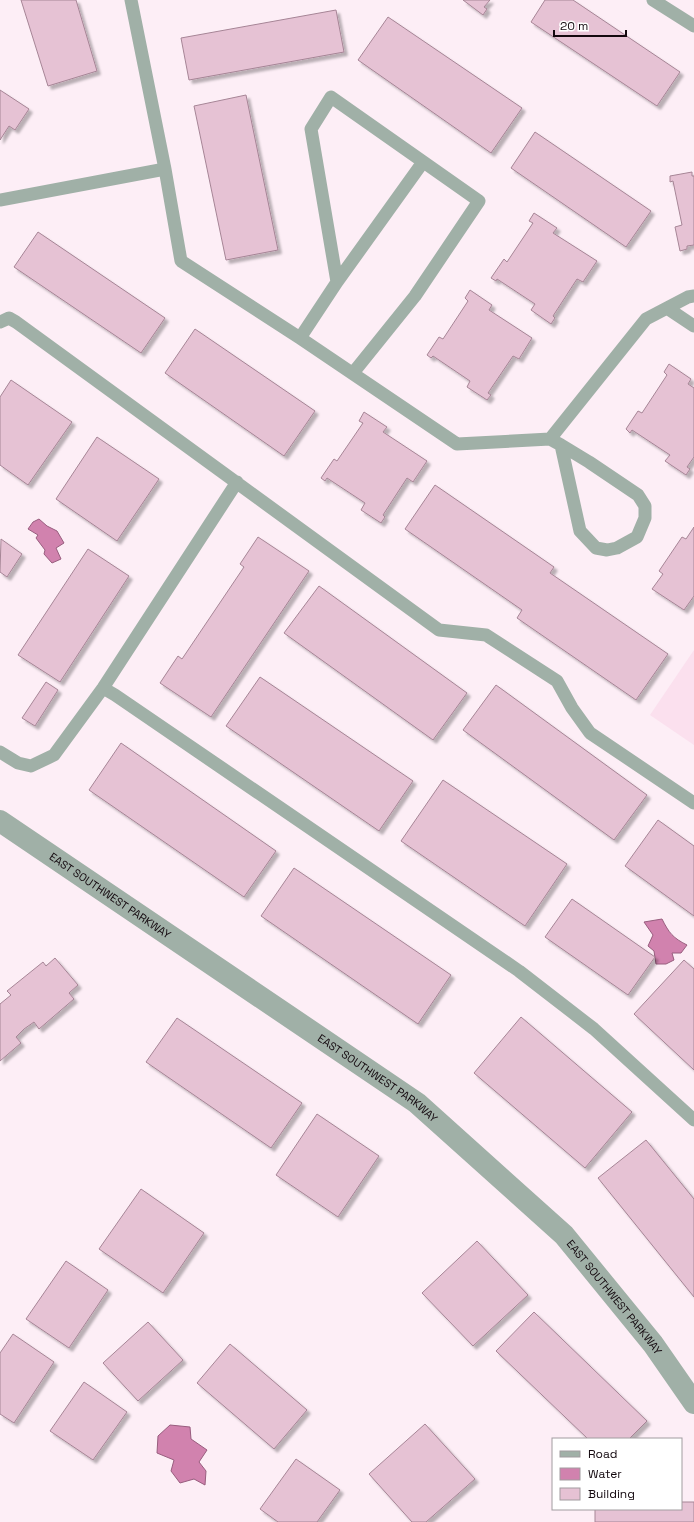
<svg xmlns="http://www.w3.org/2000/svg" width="694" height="1522" viewBox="0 0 694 1522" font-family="'Space Grotesk',sans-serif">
<defs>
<filter id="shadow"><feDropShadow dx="3.5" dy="3.5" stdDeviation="1" flood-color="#0004"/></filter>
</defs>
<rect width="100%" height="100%" fill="#fdeef6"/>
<path fill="#fbe0ee" d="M 694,650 L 694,745 L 650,715 Z"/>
<path fill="#d182ae" stroke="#985d7e" d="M 39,519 L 47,526 L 57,531 L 64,543 L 56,548 L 61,559 L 52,563 L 44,554 L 45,550 L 36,538 L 38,535 L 28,529 L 33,522 Z
M 662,919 C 669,933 673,938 687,945 L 681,953 L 672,953 L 674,960 L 666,964 L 656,964 L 654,951 L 648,946 L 653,935 L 644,922 Z
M 170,1425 L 190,1427 L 191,1439 L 207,1450 L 199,1462 L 206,1471 L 205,1485 L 194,1479 L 180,1483 L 171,1471 L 174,1460 L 157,1453 L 158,1436 Z"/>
<path fill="#e6c2d4" stroke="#a68596" filter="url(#shadow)" d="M 21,0 L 76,0 L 97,71 L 48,86 Z
M 463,0 L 490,0 L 484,7 L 487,9 L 483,15 Z
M 545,0 L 573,0 L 680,72 L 657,106 L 531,22 Z
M 336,10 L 344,52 L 189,80 L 181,38 Z
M 388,17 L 522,108 L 491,153 L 358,60 Z
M 0,90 L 29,109 L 15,130 L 9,126 L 0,140 Z
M 246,95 L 278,250 L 226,260 L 194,106 Z
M 535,132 L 651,211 L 626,247 L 511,168 Z
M 692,172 L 692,176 L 694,176 L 694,245 L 687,246 L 687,249 L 680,251 L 675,227 L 682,225 L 673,181 L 670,182 L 670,176 Z
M 534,213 L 557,228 L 553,233 L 597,261 L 583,282 L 577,279 L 553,316 L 555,318 L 551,324 L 531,310 L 535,304 L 497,279 L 496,281 L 491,278 L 504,259 L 507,262 L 533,223 L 529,221 Z
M 38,232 L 165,318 L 141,353 L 14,267 Z
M 470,290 L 492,305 L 489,310 L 532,338 L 519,359 L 513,356 L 488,393 L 491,395 L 487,400 L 467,387 L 470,381 L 433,356 L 431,358 L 427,355 L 439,337 L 443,339 L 468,301 L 465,298 Z
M 195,329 L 315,411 L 284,456 L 165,373 Z
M 669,364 L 691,379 L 688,384 L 694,388 L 694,457 L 687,467 L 690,469 L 686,475 L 665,461 L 670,455 L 632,430 L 630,433 L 626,429 L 638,411 L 642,413 L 667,375 L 664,372 Z
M 11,380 L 72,422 L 28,485 L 0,465 L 0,397 Z
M 364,412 L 387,427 L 383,432 L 427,461 L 413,482 L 407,478 L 383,515 L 385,517 L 381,523 L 361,510 L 365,503 L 327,478 L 325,481 L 321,478 L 334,459 L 337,461 L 363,423 L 359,421 Z
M 97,437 L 159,479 L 117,541 L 56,499 Z
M 435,485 L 554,567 L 550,573 L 668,654 L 636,700 L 517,618 L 522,610 L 405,529 Z
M 694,527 L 694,596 L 684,610 L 652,589 L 663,574 L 659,571 L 682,537 L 686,539 Z
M 258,537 L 309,571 L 211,717 L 160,683 L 178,656 L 182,659 L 244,567 L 240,564 Z
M 1,539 L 22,554 L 7,577 L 0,572 Z
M 88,549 L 129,576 L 60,682 L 18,655 Z
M 319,586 L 467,693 L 433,740 L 284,633 Z
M 260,677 L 413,781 L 379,831 L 226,726 Z
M 46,682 L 58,690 L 35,726 L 22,718 Z
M 496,685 L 647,795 L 614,840 L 463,730 Z
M 121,743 L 276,851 L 244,897 L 89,790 Z
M 443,780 L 567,864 L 525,926 L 401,841 Z
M 658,820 L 694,846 L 694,916 L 625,866 Z
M 294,868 L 451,975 L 418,1024 L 261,916 Z
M 572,899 L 655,957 L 628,995 L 545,937 Z
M 55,958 L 78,985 L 69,993 L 74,999 L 39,1029 L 34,1022 L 24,1029 L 16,1037 L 21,1043 L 0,1061 L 0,1004 L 11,995 L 7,991 L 43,962 L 46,966 Z
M 684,960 L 694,969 L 694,1070 L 634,1014 Z
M 521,1017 L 632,1112 L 585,1168 L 474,1073 Z
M 177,1018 L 302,1103 L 271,1148 L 146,1062 Z
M 317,1114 L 379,1156 L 338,1217 L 276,1175 Z
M 646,1140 L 694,1199 L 694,1297 L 598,1178 Z
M 141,1189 L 204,1233 L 163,1293 L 99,1249 Z
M 477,1241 L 528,1295 L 473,1346 L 422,1293 Z
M 66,1261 L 108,1290 L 69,1348 L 26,1319 Z
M 534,1312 L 647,1421 L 629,1439 L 588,1439 L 496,1351 Z
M 148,1322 L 183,1360 L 138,1401 L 103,1363 Z
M 13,1334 L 54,1362 L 14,1423 L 0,1414 L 0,1353 Z
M 230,1344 L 307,1410 L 274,1449 L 197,1383 Z
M 84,1382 L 127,1412 L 93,1460 L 50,1431 Z
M 425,1424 L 475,1479 L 426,1522 L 412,1522 L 369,1474 Z
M 296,1459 L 340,1490 L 317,1522 L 278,1522 L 260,1509 Z
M 681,1502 L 694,1502 L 694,1522 L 595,1522 L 595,1509 L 681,1509 Z"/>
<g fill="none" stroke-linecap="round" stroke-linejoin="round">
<path stroke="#a0b0a7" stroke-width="13" d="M 131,0 L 165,169 L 181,261 L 300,338 L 457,444 L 550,439 L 646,319 L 688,297 L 694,296
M 653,0 L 694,26
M 0,200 L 165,169
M 337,282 L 423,162
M 667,308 L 694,326
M 0,322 L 9,318 L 16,322 L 439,630 L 486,635 L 557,681 L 572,708 L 590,733 L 694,803
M 300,338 L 337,282 L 311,129 L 331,97 L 479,201 L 415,296 L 353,373
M 550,439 L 561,445 L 589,462 L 638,495 L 645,506 L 645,518 L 637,537 L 617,548 L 607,550 L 596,548 L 580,531 L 561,445
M 103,688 L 115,695 L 519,971 L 594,1029 L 694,1120
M 0,752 L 18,763 L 31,766 L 54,755 L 103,688 L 237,482"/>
<path stroke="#a0b0a7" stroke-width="22" id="s1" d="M 0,821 L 417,1103 L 564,1235 L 653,1344 L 694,1403"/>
</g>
<g text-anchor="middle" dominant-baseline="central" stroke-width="3" stroke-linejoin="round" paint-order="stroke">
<g font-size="11" fill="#13080e" stroke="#fff">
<text stroke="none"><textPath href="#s1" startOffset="133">EAST SOUTHWEST PARKWAY</textPath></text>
<text stroke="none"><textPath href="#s1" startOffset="457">EAST SOUTHWEST PARKWAY</textPath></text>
<text stroke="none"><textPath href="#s1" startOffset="781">EAST SOUTHWEST PARKWAY</textPath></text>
</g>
</g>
<rect x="552" y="1438" width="130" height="72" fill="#ffffff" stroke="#a19c9f"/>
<rect x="560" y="1451" width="20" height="6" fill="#a0b0a7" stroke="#a19c9f"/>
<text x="588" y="1458" font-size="12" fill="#13080e">Road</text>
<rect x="560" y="1468" width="20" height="12" fill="#d182ae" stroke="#a19c9f"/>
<text x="588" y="1478" font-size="12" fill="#13080e">Water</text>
<rect x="560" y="1488" width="20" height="12" fill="#e6c2d4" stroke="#a19c9f"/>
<text x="588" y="1498" font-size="12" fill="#13080e">Building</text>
<path d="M554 30v6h72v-6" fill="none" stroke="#13080e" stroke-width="2"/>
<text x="560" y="30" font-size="12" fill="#13080e" stroke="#ffffff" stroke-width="3" paint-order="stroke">20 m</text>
</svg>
